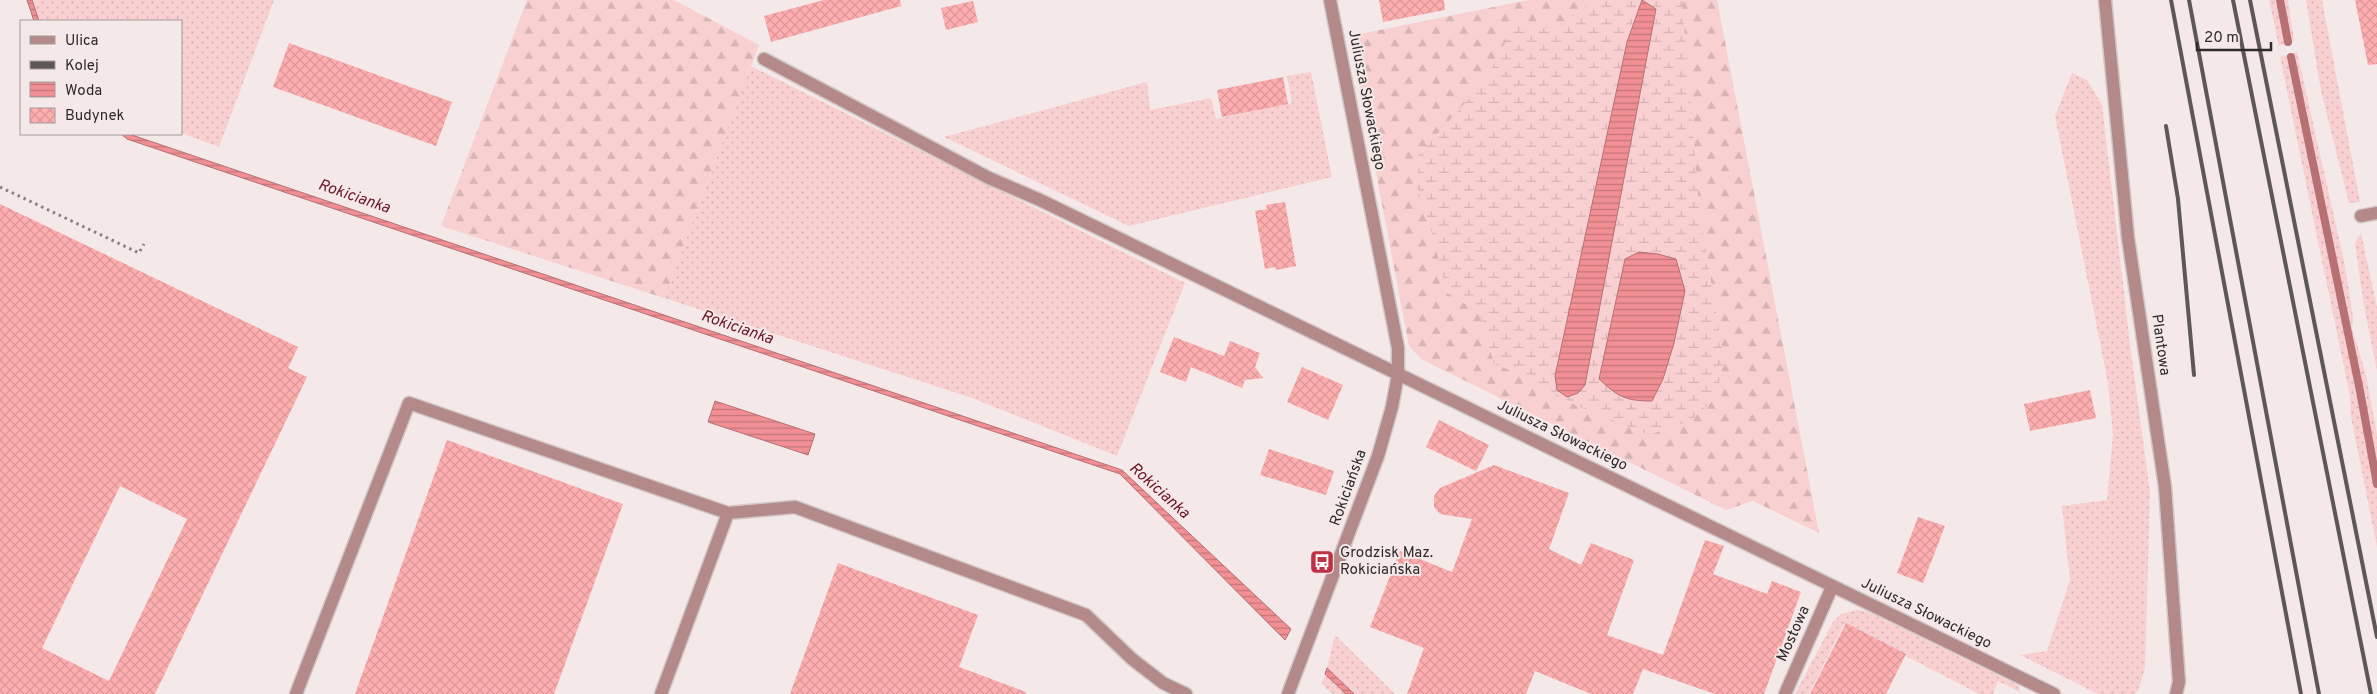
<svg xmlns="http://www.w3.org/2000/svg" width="2377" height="694" viewBox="0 0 2377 694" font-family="Overpass,sans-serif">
<defs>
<pattern id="grass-dots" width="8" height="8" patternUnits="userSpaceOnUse" patternTransform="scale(1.25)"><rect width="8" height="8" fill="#f9d0d1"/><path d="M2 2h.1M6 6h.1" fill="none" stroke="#d6b3b4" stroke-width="1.8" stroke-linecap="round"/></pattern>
<pattern id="forest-firs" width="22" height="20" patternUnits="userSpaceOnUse" patternTransform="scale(1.25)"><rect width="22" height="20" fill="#f9d0d1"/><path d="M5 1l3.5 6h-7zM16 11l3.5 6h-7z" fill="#d6b3b4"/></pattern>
<pattern id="wetland-marsh" width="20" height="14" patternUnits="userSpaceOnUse" patternTransform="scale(1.25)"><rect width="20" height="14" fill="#f9d0d1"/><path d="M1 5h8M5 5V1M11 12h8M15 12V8" fill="none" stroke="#d6b3b4"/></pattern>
<pattern id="water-rules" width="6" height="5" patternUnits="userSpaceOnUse" patternTransform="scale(1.25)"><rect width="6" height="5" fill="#f18f94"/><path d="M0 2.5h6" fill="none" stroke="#c47579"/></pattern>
<pattern id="building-cross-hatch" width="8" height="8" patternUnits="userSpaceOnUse" patternTransform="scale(1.25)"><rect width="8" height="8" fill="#ffaeb0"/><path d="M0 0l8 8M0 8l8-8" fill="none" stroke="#db9698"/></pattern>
</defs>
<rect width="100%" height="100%" fill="#f4e8e8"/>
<path fill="url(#grass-dots)" d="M 32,0 L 274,0 L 219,147 L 181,133 L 181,21 L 39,21 Z
M 2269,0 L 2288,0 L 2294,41 L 2279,46 Z
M 2306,0 L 2322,0 L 2360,202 L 2349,203 L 2321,91 Z
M 2297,52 L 2344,261 L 2353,316 L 2352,329 L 2365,371 L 2377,434 L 2377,547 L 2351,417 L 2350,396 L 2280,57 Z
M 751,66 L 1185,283 L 1117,456 L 972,398 L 664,298 Z
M 1311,72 L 1332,177 L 1129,226 L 944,137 L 1147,82 L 1150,110 L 1211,98 L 1216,119 L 1292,103 L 1287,76 Z
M 2072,73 L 2087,80 L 2102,105 L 2130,344 L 2150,493 L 2145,668 L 2139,688 L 2135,694 L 2098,694 L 2020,655 L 2047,651 L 2070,580 L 2062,506 L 2107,500 L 2113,434 L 2108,383 L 2055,116 Z
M 2361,233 L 2377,307 L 2377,371 L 2364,306 L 2355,243 Z
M 1857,610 L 1868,612 L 2018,685 L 2020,692 L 1998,681 L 1993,694 L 1979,694 L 1844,624 L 1809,694 L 1795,694 L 1833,622 L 1841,614 Z
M 1335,635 L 1395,694 L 1354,694 L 1327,668 Z
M 1325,674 L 1346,694 L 1333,694 L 1322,684 Z"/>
<path fill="url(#forest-firs)" d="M 527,0 L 674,0 L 759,45 L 664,298 L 441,226 Z
M 1529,0 L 1717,0 L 1819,533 L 1753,501 L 1726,510 L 1421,359 L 1409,346 L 1350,36 Z"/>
<path fill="url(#wetland-marsh)" d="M 1594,0 L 1682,0 L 1699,207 L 1724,360 L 1716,398 L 1690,421 L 1649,435 L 1575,405 L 1522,375 L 1494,364 L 1480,313 L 1447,293 L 1432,233 L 1417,186 L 1419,154 L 1484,82 L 1513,28 L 1554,28 Z"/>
<path fill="url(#water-rules)" stroke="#b77174" d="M 27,0 L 32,0 L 39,21 L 34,21 Z
M 1642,0 L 1656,9 L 1585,385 L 1578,393 L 1567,397 L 1557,390 L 1555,376 L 1627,42 Z
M 121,134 L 129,134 L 1122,470 L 1291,629 L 1285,640 L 1120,474 L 127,139 Z
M 1639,252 L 1658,254 L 1676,259 L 1685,291 L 1674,343 L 1663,379 L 1652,401 C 1626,401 1618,397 1599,379 L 1625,259 Z
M 715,401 L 815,434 L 808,455 L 708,422 Z
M 1327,668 L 1354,694 L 1346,694 L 1325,674 Z"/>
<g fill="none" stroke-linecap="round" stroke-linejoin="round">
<path stroke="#b77174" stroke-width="8" d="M 2280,0 L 2288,42
M 2291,57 L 2360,391 L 2377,484"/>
</g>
<path fill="url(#building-cross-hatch)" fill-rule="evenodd" d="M 824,0 L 900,0 L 901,6 L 771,42 L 764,16 Z
M 1379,0 L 1444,0 L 1445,10 L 1383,22 Z
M 2355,0 L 2377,0 L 2377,64 L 2368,65 Z
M 973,1 L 978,22 L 946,30 L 941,8 Z
M 289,43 L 452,102 L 436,146 L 273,87 Z
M 1283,77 L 1288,104 L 1222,117 L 1217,90 Z
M 1285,202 L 1296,266 L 1276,270 L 1275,267 L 1265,269 L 1255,211 L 1267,209 L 1266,205 Z
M 0,204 L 298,347 L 288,368 L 307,377 L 155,694 L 0,694 ZM 120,486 L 187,519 L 109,681 L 42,648 Z
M 1174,337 L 1224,356 L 1230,341 L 1260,353 L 1255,367 L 1263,378 L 1245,380 L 1242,388 L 1191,367 L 1186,382 L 1160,372 Z
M 1302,367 L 1343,385 L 1328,420 L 1287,402 Z
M 2090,390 L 2096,418 L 2030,431 L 2024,404 Z
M 1439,420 L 1489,445 L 1476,471 L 1426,447 Z
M 447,440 L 623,504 L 554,694 L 355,694 Z
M 1269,449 L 1334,471 L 1326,495 L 1260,475 Z
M 1494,465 L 1569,493 L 1549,549 L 1581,565 L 1591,543 L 1634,560 L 1607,635 L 1663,655 L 1705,540 L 1724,546 L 1713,574 L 1767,594 L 1772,581 L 1801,592 L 1764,694 L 1715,694 L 1643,669 L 1633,694 L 1591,694 L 1535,671 L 1526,694 L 1407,694 L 1424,648 L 1370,627 L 1400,551 L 1452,572 L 1472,519 L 1440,514 L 1434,507 L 1434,496 L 1440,488 Z
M 1918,517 L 1945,526 L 1923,583 L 1897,573 Z
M 838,563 L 978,615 L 959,667 L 1026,692 L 1026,694 L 790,694 Z
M 1846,623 L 1906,654 L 1886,694 L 1810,694 Z"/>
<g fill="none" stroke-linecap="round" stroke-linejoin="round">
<defs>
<path id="minor" d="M 1330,0 L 1398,348 L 1398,374 L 2054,694
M 2105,0 L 2128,238 L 2165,487 L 2179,682 L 2176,694
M 764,59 L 989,178 L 1040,200 L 1398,374 L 1392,407 L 1378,456 L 1288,694
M 2361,216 L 2377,213
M 296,694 L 409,403 L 728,513 L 795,507 L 1086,615 L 1132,659 L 1163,683 L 1186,694
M 661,694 L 728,513
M 1785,694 L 1832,587"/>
</defs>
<use href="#minor" stroke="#d1c6c6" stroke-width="15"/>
<path stroke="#888080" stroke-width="3" stroke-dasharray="2.5 4" stroke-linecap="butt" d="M 0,187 L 139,253 L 144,244"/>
<use href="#minor" stroke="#b4898a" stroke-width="12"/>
<path stroke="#5e5757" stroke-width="4" d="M 2171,0 L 2301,694
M 2189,0 L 2319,694
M 2233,0 L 2371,694
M 2250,0 L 2377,637
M 2166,126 L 2178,199 L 2194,375"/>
</g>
<defs>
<symbol id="bus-square" viewBox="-11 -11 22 22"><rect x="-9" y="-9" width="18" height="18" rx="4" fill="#bf2f46" stroke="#f4e8e8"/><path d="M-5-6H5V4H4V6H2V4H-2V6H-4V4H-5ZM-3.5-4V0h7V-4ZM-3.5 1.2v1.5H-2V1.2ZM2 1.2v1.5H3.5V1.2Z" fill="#fff"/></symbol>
</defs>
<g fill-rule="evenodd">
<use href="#bus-square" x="1308" y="548" width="28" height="28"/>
</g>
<g text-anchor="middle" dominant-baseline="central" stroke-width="4" stroke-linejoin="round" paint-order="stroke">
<g font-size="15" fill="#2f2a2a" stroke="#f4e8e8">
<text transform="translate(1366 100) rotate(79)">Juliusza Słowackiego</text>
<text transform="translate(2160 345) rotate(82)">Plantowa</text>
<text transform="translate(1562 436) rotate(26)">Juliusza Słowackiego</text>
<text transform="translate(1349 488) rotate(-70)">Rokiciańska</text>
<text transform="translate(1926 614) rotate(26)">Juliusza Słowackiego</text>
<text transform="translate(1794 634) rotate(-66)">Mostowa</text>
</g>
<g font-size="15" fill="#2f2a2a" stroke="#f4e8e8" text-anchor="start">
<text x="1340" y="553">Grodzisk Maz.<tspan x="1340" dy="17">Rokiciańska</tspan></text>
</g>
<g font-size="16" font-style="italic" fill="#6b1423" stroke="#f4e8e8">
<text transform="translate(354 197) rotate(19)">Rokicianka</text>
<text transform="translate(737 328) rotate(19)">Rokicianka</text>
<text transform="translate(1159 491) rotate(42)">Rokicianka</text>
</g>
</g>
<rect x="20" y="20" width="162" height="115" fill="#f4e8e8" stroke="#a59c9c"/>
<rect x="30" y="36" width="25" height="8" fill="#b4898a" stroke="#a59c9c"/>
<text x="65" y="45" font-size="15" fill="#2f2a2a">Ulica</text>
<rect x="30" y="61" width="25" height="8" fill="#5e5757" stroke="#a59c9c"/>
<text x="65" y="70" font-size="15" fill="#2f2a2a">Kolej</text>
<rect x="30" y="82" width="25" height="15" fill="url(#water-rules)" stroke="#a59c9c"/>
<text x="65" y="95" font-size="15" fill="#2f2a2a">Woda</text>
<rect x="30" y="108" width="25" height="15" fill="url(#building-cross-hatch)" stroke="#a59c9c"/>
<text x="65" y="120" font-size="15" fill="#2f2a2a">Budynek</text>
<path d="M2197 42v8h74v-8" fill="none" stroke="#2f2a2a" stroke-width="2.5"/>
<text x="2204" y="42" font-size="15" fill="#2f2a2a" stroke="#f4e8e8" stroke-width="4" paint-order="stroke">20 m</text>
</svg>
